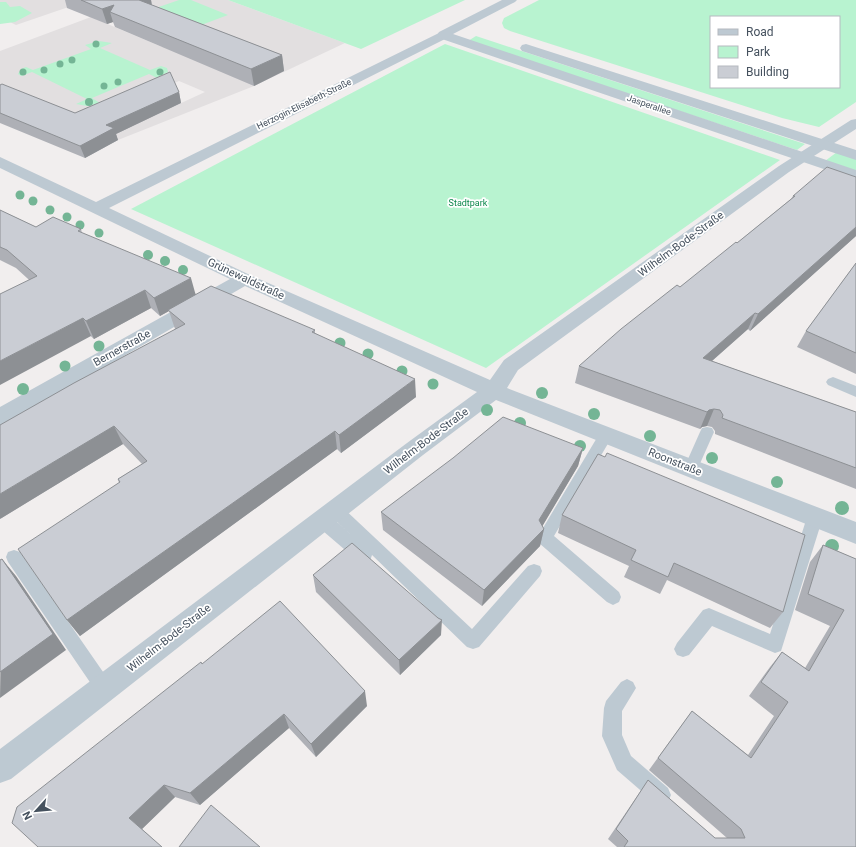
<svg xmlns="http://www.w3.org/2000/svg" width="856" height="847" viewBox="0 0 856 847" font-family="Roboto,sans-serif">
<rect width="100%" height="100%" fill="#f1eeee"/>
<path fill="#e2dfe0" d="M 0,0 L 89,0 L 16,25 L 0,17 Z
M 140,0 L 228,0 L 345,43 L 254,86 L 118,140 L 110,136 L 205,92 L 179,81 L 80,124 L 0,93 L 0,51 L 91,17 L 162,47 L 192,35 Z"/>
<path fill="#b8f3d0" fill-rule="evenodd" d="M 179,0 L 191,0 L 228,15 L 196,27 L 153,9 Z
M 228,0 L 465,0 L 361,49 Z
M 539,0 L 856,0 L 856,102 L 819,127 L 782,118 L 510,31 L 504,28 L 502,23 L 504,18 ZM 711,17 L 839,17 L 839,87 L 711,87 Z
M 0,2 L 6,2 L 10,7 L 20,6 L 32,13 L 15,22 L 0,24 Z
M 476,36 L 805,144 L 797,150 L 468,41 Z
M 99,41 L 112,43 L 100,48 L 150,70 L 161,66 L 167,68 L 168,72 L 157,78 L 149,74 L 92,98 L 100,103 L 87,106 L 76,104 L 87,99 L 32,72 L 21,76 L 18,74 L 21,69 L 26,67 L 33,70 L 91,49 L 85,45 Z
M 445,44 L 780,160 L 486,368 L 131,209 Z
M 837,152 L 856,158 L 856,172 L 825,161 Z"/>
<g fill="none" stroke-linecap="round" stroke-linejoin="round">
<path fill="#bdc9d2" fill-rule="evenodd" d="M 833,377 L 856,386 L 856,397 L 828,385 L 826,382 L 828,379 Z
M 707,427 L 712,428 L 714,432 L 698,468 L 696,472 L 691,474 L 686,472 L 684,468 L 700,432 L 702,428 Z
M 606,430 L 611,431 L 613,435 L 554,536 L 619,592 L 621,597 L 619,602 L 613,605 L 607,602 L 539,543 L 537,538 L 601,431 Z
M 335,504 L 340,505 L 472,629 L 528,566 L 534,564 L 540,566 L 542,571 L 540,576 L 479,647 L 473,649 L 467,647 L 372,555 L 370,561 L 364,563 L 358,561 L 316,525 L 314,520 L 316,515 C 329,511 342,527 351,535 L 330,515 L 327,510 L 330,505 Z
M 815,511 L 820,512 L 823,517 L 781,651 L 775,653 L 712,626 L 689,655 L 683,657 L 677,655 L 674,649 L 677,643 L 703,610 L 709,608 L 770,634 L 807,517 L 810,512 Z
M 14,550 L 20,552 L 110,682 L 113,688 L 110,694 L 104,697 L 98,694 L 8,562 L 6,557 L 8,552 Z
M 627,679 L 633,682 L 636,688 L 622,711 L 622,735 L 631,756 L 668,788 L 671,795 L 668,802 L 661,805 L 654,802 L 617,770 L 602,736 L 604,708 L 606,701 L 621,682 Z"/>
<path fill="#bdc9d2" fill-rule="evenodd" d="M 443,31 L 447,32 L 449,35 L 447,38 L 109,208 L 250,275 L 490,380 L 504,360 L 779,166 L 851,120 L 856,119 L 856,129 L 789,172 L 518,370 L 507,388 L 856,522 L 856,544 L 496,400 L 423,455 L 11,779 L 0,783 L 0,749 L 407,443 L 477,392 L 245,286 L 8,423 L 0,425 L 0,407 L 230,279 L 0,168 L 0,157 L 96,202 Z"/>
<path fill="#bdc9d2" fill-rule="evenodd" d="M 502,0 L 517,0 L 515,2 L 453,34 L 856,170 L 856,180 L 439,38 L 437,35 L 439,32 Z
M 526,44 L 856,150 L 856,160 L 522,51 L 520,48 L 522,45 Z"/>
</g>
<g fill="#74b595">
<circle cx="96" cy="44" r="3.5"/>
<circle cx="72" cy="60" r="3.5"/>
<circle cx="60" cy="64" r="3.5"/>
<circle cx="44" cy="70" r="3.5"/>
<circle cx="23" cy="72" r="3.5"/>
<circle cx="160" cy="72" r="3.5"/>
<circle cx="118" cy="82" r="3.5"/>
<circle cx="104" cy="86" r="3.5"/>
<circle cx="89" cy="102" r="4"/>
<circle cx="20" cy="195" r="4.5"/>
<circle cx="33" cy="201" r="4.5"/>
<circle cx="50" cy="210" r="4.5"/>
<circle cx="67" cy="217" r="4.5"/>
<circle cx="80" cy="225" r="4.5"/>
<circle cx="99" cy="233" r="4.5"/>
<circle cx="148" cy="255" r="5"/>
<circle cx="165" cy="261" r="5"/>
<circle cx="183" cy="270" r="5"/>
<circle cx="340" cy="343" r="5.5"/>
<circle cx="99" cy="346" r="5.5"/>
<circle cx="368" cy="354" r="5.5"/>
<circle cx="65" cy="366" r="5.5"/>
<circle cx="402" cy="371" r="5.5"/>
<circle cx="433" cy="384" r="5.5"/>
<circle cx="23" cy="389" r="6"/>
<circle cx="542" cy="393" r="6"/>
<circle cx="487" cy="410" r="6"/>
<circle cx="594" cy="414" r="6"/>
<circle cx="520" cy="423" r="6"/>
<circle cx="650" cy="436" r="6"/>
<circle cx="580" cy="446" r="6"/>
<circle cx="712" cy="458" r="6"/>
<circle cx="777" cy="482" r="6"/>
<circle cx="842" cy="508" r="7"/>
<circle cx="832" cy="546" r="7"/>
</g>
<path fill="#aeb0b6" d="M 65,0 L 151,0 L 152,5 L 282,55 L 284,71 L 254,86 L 115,27 L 113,22 L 107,24 L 67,8 Z
M 0,85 L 75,113 L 179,92 L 181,103 L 116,134 L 118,140 L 85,158 L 0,123 Z
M 856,177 L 856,236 L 750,331 L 748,329 L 712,361 L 856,412 L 856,489 L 715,434 L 715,431 L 712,427 L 707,426 L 702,427 L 700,429 L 575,383 L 579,366 L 680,287 L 737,243 L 791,199 L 793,196 Z
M 0,210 L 36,227 L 81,229 L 82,233 L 196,294 L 315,330 L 315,333 L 416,397 L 341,453 L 337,449 L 80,636 L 67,620 L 119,483 L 118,479 L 142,464 L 123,444 L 0,519 L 175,329 L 169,311 L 160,316 L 151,308 L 94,339 L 16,268 L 0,260 Z
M 856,263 L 856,374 L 797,347 L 806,331 Z
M 583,448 L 578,466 L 542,526 L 544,529 L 540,546 L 482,606 L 383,530 L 381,512 Z
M 598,454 L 783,612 L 770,628 L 667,580 L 660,594 L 624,577 L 629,566 L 558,533 L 562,515 Z
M 823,545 L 856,559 L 856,847 L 617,847 L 608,839 L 640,792 L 648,780 L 715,838 L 727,838 L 649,770 L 692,711 L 748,755 L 774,716 L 749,696 L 770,667 L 782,652 L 805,668 L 830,626 L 795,610 L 810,562 Z
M 313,575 L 441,635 L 400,675 L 316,592 Z
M 202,664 L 367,706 L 316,757 L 289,728 L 200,805 L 175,797 L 142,829 L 38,847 Z"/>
<path fill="#8d9094" d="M 134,0 L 151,0 L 152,7 Z
M 114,5 L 110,12 L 113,22 L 107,24 L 102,9 Z
M 282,55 L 284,71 L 254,86 L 251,69 Z
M 179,92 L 181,103 L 116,134 L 118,140 L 85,158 L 80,146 L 106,125 Z
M 856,227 L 856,236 L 750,331 L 758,314 Z
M 191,278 L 196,296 L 168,310 L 169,311 L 160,316 L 154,298 Z
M 145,290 L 151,308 L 94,339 L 86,321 Z
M 755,313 L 748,329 L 696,375 L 703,358 Z
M 83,318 L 91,336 L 0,385 L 0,361 Z
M 415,379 L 416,397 L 341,453 L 339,435 Z
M 714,409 L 707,426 L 702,427 L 700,429 L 707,412 L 709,410 Z
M 114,426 L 123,444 L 0,519 L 0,494 Z
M 335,431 L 337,449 L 80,636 L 67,620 Z
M 583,448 L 578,466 L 536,537 L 544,529 L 540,546 L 482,606 L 484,590 L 539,520 Z
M 2,559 L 16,576 L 66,650 L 0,698 Z
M 442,620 L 441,635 L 400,675 L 399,660 Z
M 365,691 L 367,706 L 316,757 L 311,744 Z
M 284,714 L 289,728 L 200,805 L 190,793 Z
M 164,785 L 175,797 L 142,829 L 162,847 L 129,818 Z"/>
<path fill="#cacdd4" stroke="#8d9094" d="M 81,0 L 139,0 L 282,55 L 251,69 L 110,12 L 114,5 L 102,9 Z
M 170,72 L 179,92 L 106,125 L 114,128 L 80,146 L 0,113 L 0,85 L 2,84 L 75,113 Z
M 827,167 L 856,177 L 856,227 L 758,314 L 755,313 L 703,358 L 856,412 L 856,468 L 722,418 L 723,415 L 720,410 L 714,409 L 709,410 L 707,412 L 579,366 L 621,329 L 677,285 L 680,287 L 736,242 L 737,243 L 795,196 L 793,196 Z
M 0,210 L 36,227 L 53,217 L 81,229 L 78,231 L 191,278 L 154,298 L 145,290 L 86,321 L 83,318 L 0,361 L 0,294 L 37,276 L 7,250 L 0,247 Z
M 856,263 L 856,353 L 806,331 Z
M 211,286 L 315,330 L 312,332 L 415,379 L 339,435 L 335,431 L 67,620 L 18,549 L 120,482 L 118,479 L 147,461 L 114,426 L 0,494 L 0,425 L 74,383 L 185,324 L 168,310 Z
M 503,417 L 583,448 L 539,520 L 544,529 L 484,590 L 381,512 L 453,458 Z
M 607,453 L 805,535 L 783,612 L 674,563 L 668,577 L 631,560 L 636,550 L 562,515 L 598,454 L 605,457 Z
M 352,543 L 438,618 L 442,620 L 399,660 L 313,575 Z
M 823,545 L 856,559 L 856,847 L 624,847 L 628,841 L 616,829 L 648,780 L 715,838 L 745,838 L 741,829 L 658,758 L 692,711 L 751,758 L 788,702 L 761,682 L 782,652 L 809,671 L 844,610 L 808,594 Z
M 2,559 L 53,634 L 0,672 L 0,560 Z
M 280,601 L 365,691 L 311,744 L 284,714 L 190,793 L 164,785 L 129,818 L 162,847 L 38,847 L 12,823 L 17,807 L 201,662 L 202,664 Z
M 211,805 L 260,847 L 179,847 Z"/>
<g text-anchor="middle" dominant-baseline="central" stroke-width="3.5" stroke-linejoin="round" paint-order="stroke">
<g font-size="9" fill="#45515e" stroke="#fff">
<text transform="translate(304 104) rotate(-26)">Herzogin-Elisabeth-Straße</text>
<text transform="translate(649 105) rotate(19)">Jasperallee</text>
</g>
<g font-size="9" fill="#0d874c" stroke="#fff">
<text x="468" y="203">Stadtpark</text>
</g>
<g font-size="11" fill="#45515e" stroke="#fff">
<text transform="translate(681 244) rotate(-36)">Wilhelm-Bode-Straße</text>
<text transform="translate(246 279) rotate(25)">Grünewaldstraße</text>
<text transform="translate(122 348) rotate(-29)">Bernerstraße</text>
<text transform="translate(426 441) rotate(-37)">Wilhelm-Bode-Straße</text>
<text transform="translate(675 462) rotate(22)">Roonstraße</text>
<text transform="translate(169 638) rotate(-38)">Wilhelm-Bode-Straße</text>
</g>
</g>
<rect x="710" y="16" width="130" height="72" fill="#ffffff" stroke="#b5b9bf"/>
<rect x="718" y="29" width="20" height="6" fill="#bdc9d2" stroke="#b5b9bf"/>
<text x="746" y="36" font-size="12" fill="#45515e">Road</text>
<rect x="718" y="46" width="20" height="12" fill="#b8f3d0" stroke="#b5b9bf"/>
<text x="746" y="56" font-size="12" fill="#45515e">Park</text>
<rect x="718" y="66" width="20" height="12" fill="#cacdd4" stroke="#b5b9bf"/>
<text x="746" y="76" font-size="12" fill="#45515e">Building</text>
<g transform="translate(36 811) rotate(243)" stroke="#ffffff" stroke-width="3" paint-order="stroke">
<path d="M0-3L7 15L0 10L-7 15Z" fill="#45515e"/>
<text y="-6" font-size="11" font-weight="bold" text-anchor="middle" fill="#45515e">N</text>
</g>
</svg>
